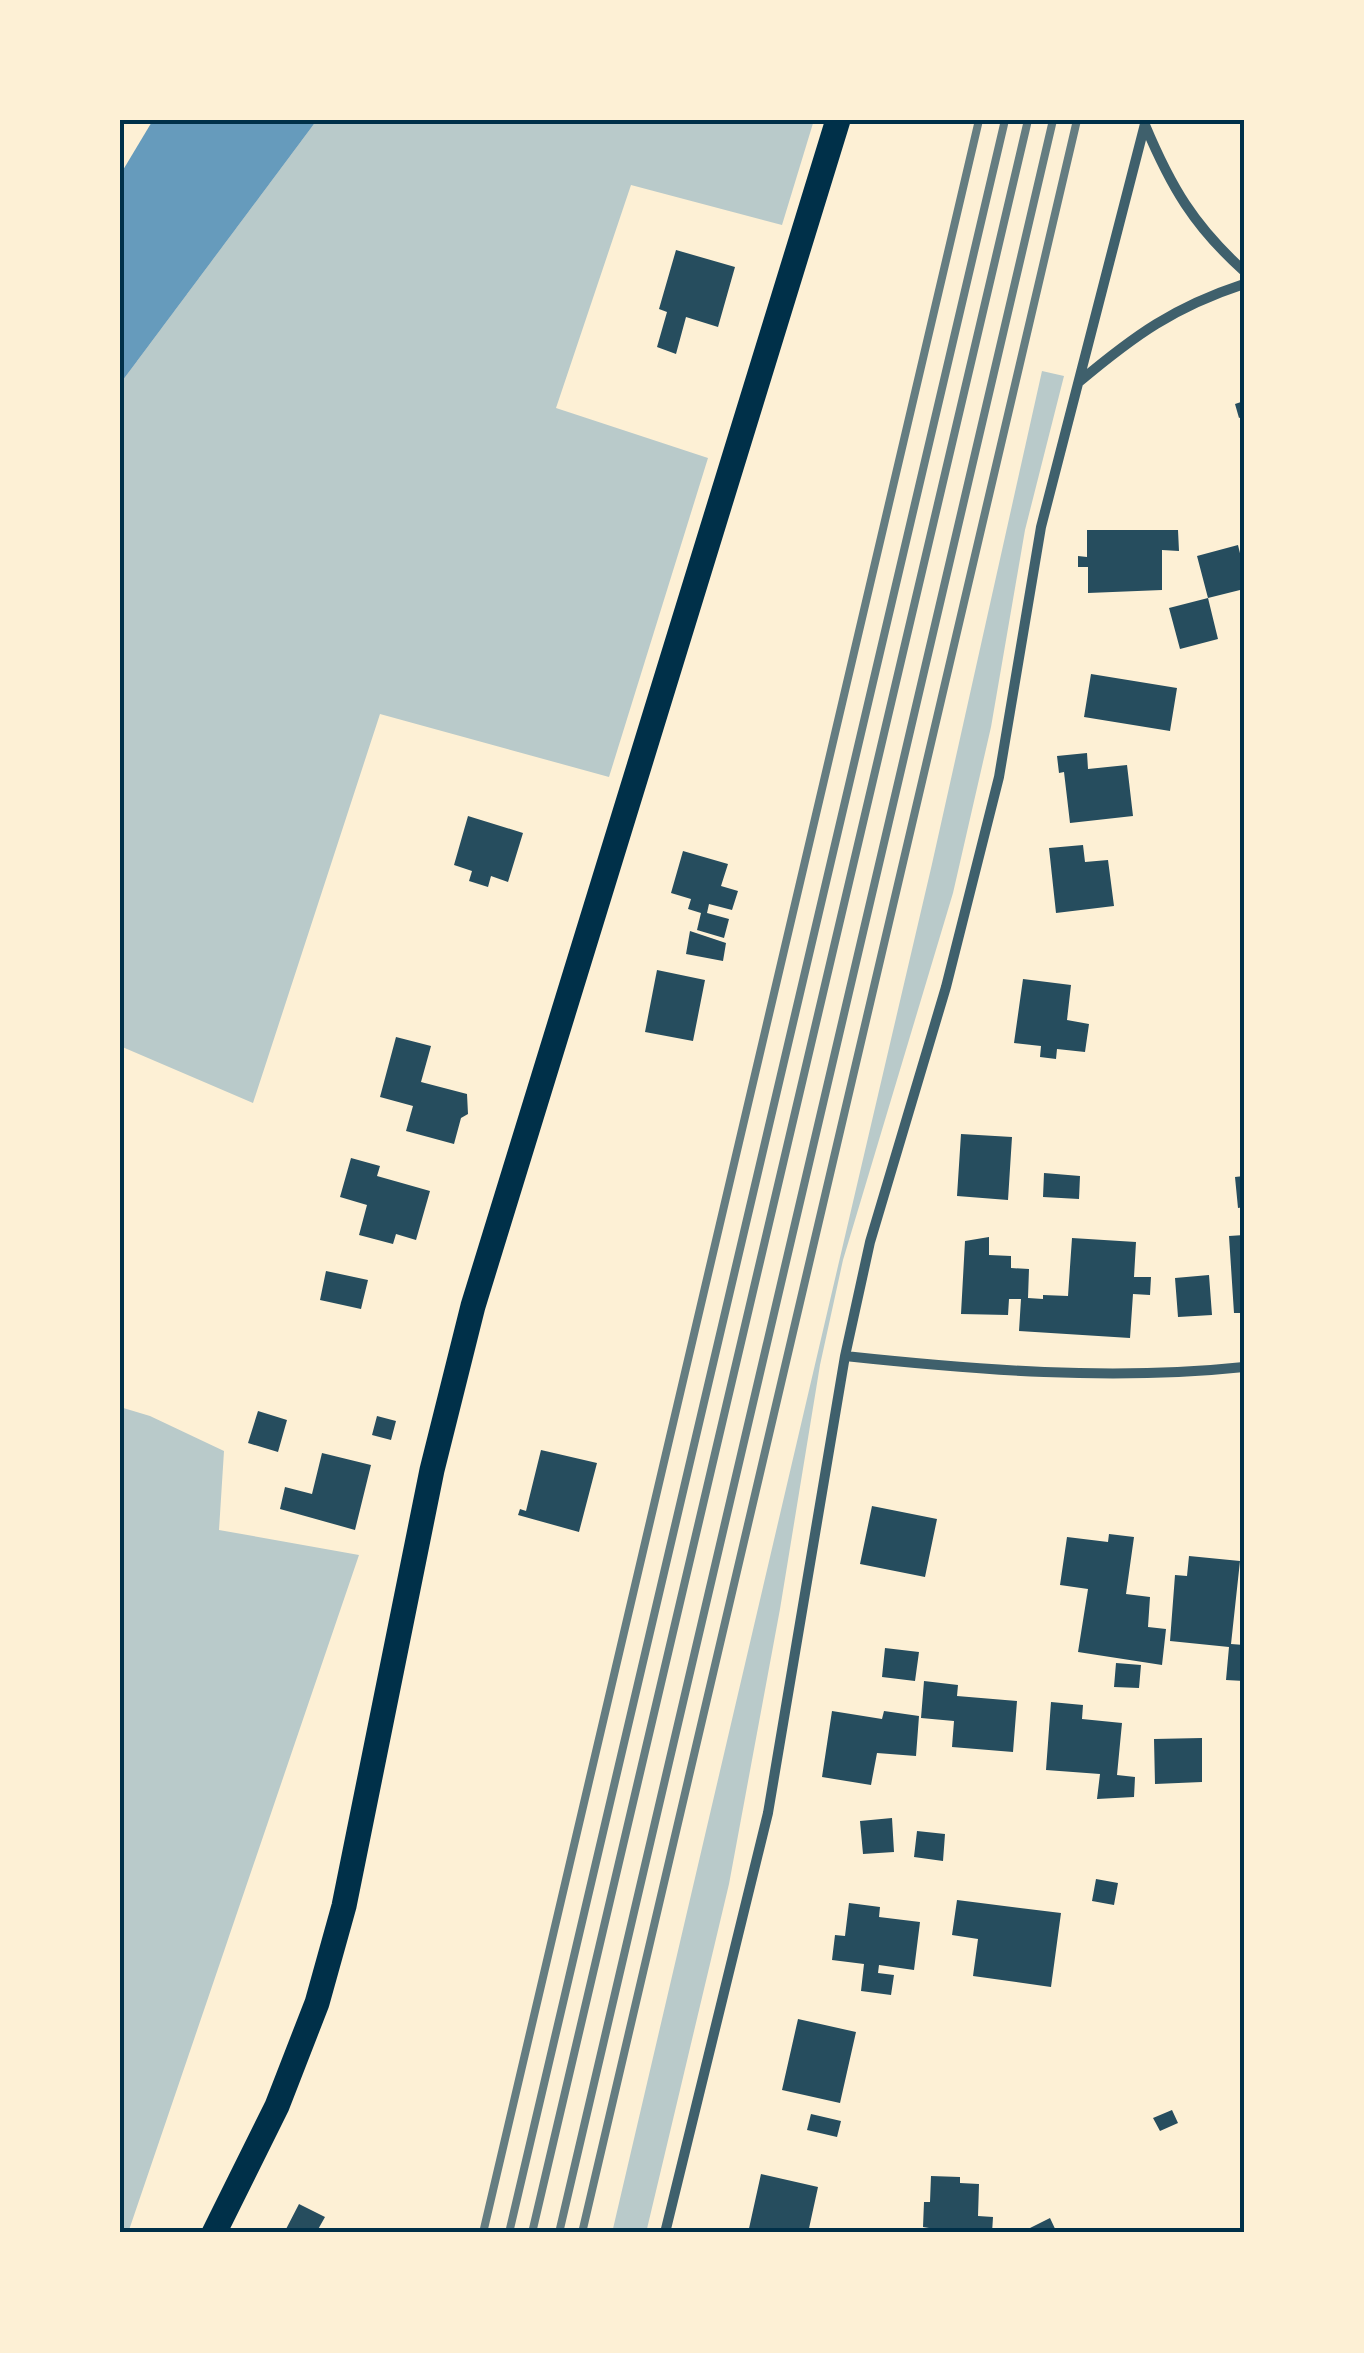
<svg xmlns="http://www.w3.org/2000/svg" width="1364" height="2353" viewBox="0 0 1364 2353" font-family="Cabin,sans-serif">
<rect width="100%" height="100%" fill="#fdf0d5"/>
<path fill="#b9caca" d="M 317,120 L 814,120 L 782,225 L 631,185 L 556,408 L 708,458 L 609,777 L 380,714 L 253,1103 L 120,1046 L 120,384 Z
M 1042,371 L 1064,376 L 1025,530 L 991,727 L 953,893 L 843,1260 L 820,1365 L 780,1609 L 729,1884 L 646,2233 L 612,2233 L 932,864 Z
M 120,1407 L 150,1416 L 224,1451 L 219,1530 L 359,1555 L 128,2233 L 120,2233 Z"/>
<path fill="#669bbc" d="M 153,120 L 317,120 L 120,384 L 120,175 Z"/>
<path fill="#264d5e" d="M 676,250 L 735,267 L 718,327 L 686,317 L 676,354 L 657,347 L 667,312 L 659,309 Z
M 1244,401 L 1244,416 L 1239,418 L 1235,404 Z
M 1087,530 L 1178,530 L 1179,551 L 1162,550 L 1162,590 L 1088,593 L 1088,567 L 1078,567 L 1078,556 L 1087,557 Z
M 1238,545 L 1244,570 L 1244,589 L 1208,598 L 1197,556 Z
M 1208,598 L 1218,639 L 1180,649 L 1169,608 Z
M 1091,674 L 1177,688 L 1170,731 L 1084,717 Z
M 1087,753 L 1088,769 L 1127,765 L 1133,816 L 1070,823 L 1064,772 L 1059,773 L 1057,756 Z
M 468,816 L 523,833 L 508,882 L 491,876 L 488,887 L 469,881 L 472,871 L 454,865 Z
M 1083,845 L 1085,862 L 1108,860 L 1114,906 L 1056,913 L 1049,848 Z
M 683,851 L 728,864 L 721,886 L 738,891 L 732,910 L 709,904 L 707,913 L 729,919 L 724,938 L 697,930 L 701,913 L 688,909 L 691,899 L 671,893 Z
M 690,931 L 726,943 L 723,961 L 686,954 Z
M 657,970 L 705,980 L 693,1041 L 645,1032 Z
M 1023,979 L 1071,985 L 1067,1020 L 1089,1024 L 1085,1052 L 1057,1049 L 1056,1059 L 1040,1057 L 1041,1046 L 1014,1043 Z
M 396,1037 L 431,1046 L 421,1082 L 467,1094 L 468,1114 L 461,1118 L 454,1144 L 406,1131 L 413,1106 L 380,1097 Z
M 961,1134 L 1012,1137 L 1008,1200 L 957,1196 Z
M 351,1158 L 380,1166 L 377,1176 L 430,1191 L 416,1240 L 396,1234 L 393,1244 L 359,1235 L 367,1205 L 340,1197 Z
M 1044,1173 L 1080,1176 L 1079,1199 L 1043,1197 Z
M 1244,1176 L 1244,1207 L 1238,1208 L 1235,1177 Z
M 1244,1235 L 1244,1313 L 1234,1313 L 1229,1236 Z
M 989,1237 L 989,1255 L 1011,1256 L 1011,1268 L 1029,1269 L 1028,1298 L 1043,1299 L 1043,1295 L 1068,1296 L 1072,1238 L 1136,1242 L 1134,1277 L 1151,1277 L 1150,1295 L 1133,1294 L 1130,1338 L 1019,1331 L 1021,1299 L 1009,1299 L 1008,1315 L 961,1314 L 965,1241 Z
M 326,1271 L 368,1280 L 361,1309 L 320,1300 Z
M 1209,1275 L 1212,1315 L 1178,1317 L 1175,1278 Z
M 258,1411 L 287,1420 L 278,1452 L 248,1443 Z
M 377,1416 L 396,1421 L 391,1440 L 372,1435 Z
M 541,1450 L 597,1463 L 579,1532 L 518,1515 L 520,1509 L 526,1511 Z
M 322,1453 L 371,1465 L 355,1530 L 280,1509 L 285,1487 L 312,1494 Z
M 872,1506 L 937,1519 L 925,1577 L 860,1564 Z
M 1109,1534 L 1134,1537 L 1126,1594 L 1150,1597 L 1148,1627 L 1166,1629 L 1162,1665 L 1078,1652 L 1088,1589 L 1060,1585 L 1067,1537 L 1108,1542 Z
M 1189,1556 L 1240,1561 L 1231,1644 L 1244,1645 L 1244,1681 L 1226,1680 L 1229,1647 L 1170,1641 L 1175,1575 L 1187,1576 Z
M 885,1648 L 919,1652 L 915,1681 L 882,1677 Z
M 1116,1663 L 1141,1665 L 1139,1688 L 1114,1687 Z
M 924,1681 L 958,1685 L 957,1696 L 1017,1701 L 1013,1752 L 952,1747 L 954,1721 L 921,1718 Z
M 1051,1702 L 1083,1705 L 1082,1719 L 1122,1723 L 1117,1775 L 1135,1777 L 1134,1797 L 1097,1799 L 1100,1774 L 1046,1770 Z
M 832,1711 L 882,1719 L 884,1711 L 919,1716 L 916,1756 L 877,1753 L 871,1785 L 822,1777 Z
M 1202,1738 L 1202,1782 L 1155,1784 L 1154,1739 Z
M 892,1818 L 894,1852 L 863,1854 L 860,1821 Z
M 917,1831 L 945,1834 L 943,1861 L 914,1857 Z
M 1096,1879 L 1118,1883 L 1114,1905 L 1092,1901 Z
M 957,1900 L 1061,1913 L 1051,1987 L 973,1976 L 978,1939 L 952,1935 Z
M 849,1903 L 880,1907 L 879,1917 L 920,1922 L 914,1970 L 879,1965 L 878,1973 L 894,1975 L 891,1995 L 861,1991 L 864,1964 L 832,1960 L 835,1935 L 845,1936 Z
M 798,2019 L 856,2032 L 840,2103 L 782,2090 Z
M 1172,2110 L 1178,2123 L 1160,2131 L 1153,2118 Z
M 811,2114 L 841,2121 L 837,2137 L 807,2130 Z
M 761,2174 L 818,2187 L 808,2233 L 748,2233 Z
M 931,2176 L 960,2177 L 960,2183 L 979,2184 L 978,2216 L 993,2217 L 992,2233 L 929,2233 L 929,2228 L 923,2227 L 924,2202 L 930,2202 Z
M 299,2204 L 325,2217 L 316,2233 L 284,2233 Z
M 1050,2218 L 1057,2233 L 1030,2233 L 1028,2229 Z"/>
<g fill="none" stroke-linecap="round" stroke-linejoin="round">
<path stroke="#3f606c" stroke-width="10" d="M 1145,125 C 1171,187 1194,226 1244,271
M 1079,382 C 1135,335 1174,307 1244,284
M 845,1356 C 976,1370 1112,1381 1244,1367
M 665,2233 L 768,1813 L 845,1356 L 870,1242 L 946,987 L 999,777 L 1041,527 L 1146,120"/>
<path stroke="#003049" stroke-width="25" d="M 214,2233 L 277,2106 L 317,2003 L 344,1906 L 432,1470 L 473,1306 L 838,120"/>
<path stroke="#657d81" stroke-width="8" d="M 483,2233 L 979,120
M 509,2233 L 1005,120
M 532,2233 L 1028,120
M 559,2233 L 1053,120
M 582,2233 L 1077,120"/>
</g>
<rect width="1364" height="2353" fill="none" stroke="#fdf0d5" stroke-width="245"/>
<rect x="122" y="122" width="1120" height="2108" fill="none" stroke="#003049" stroke-width="4"/>
</svg>
